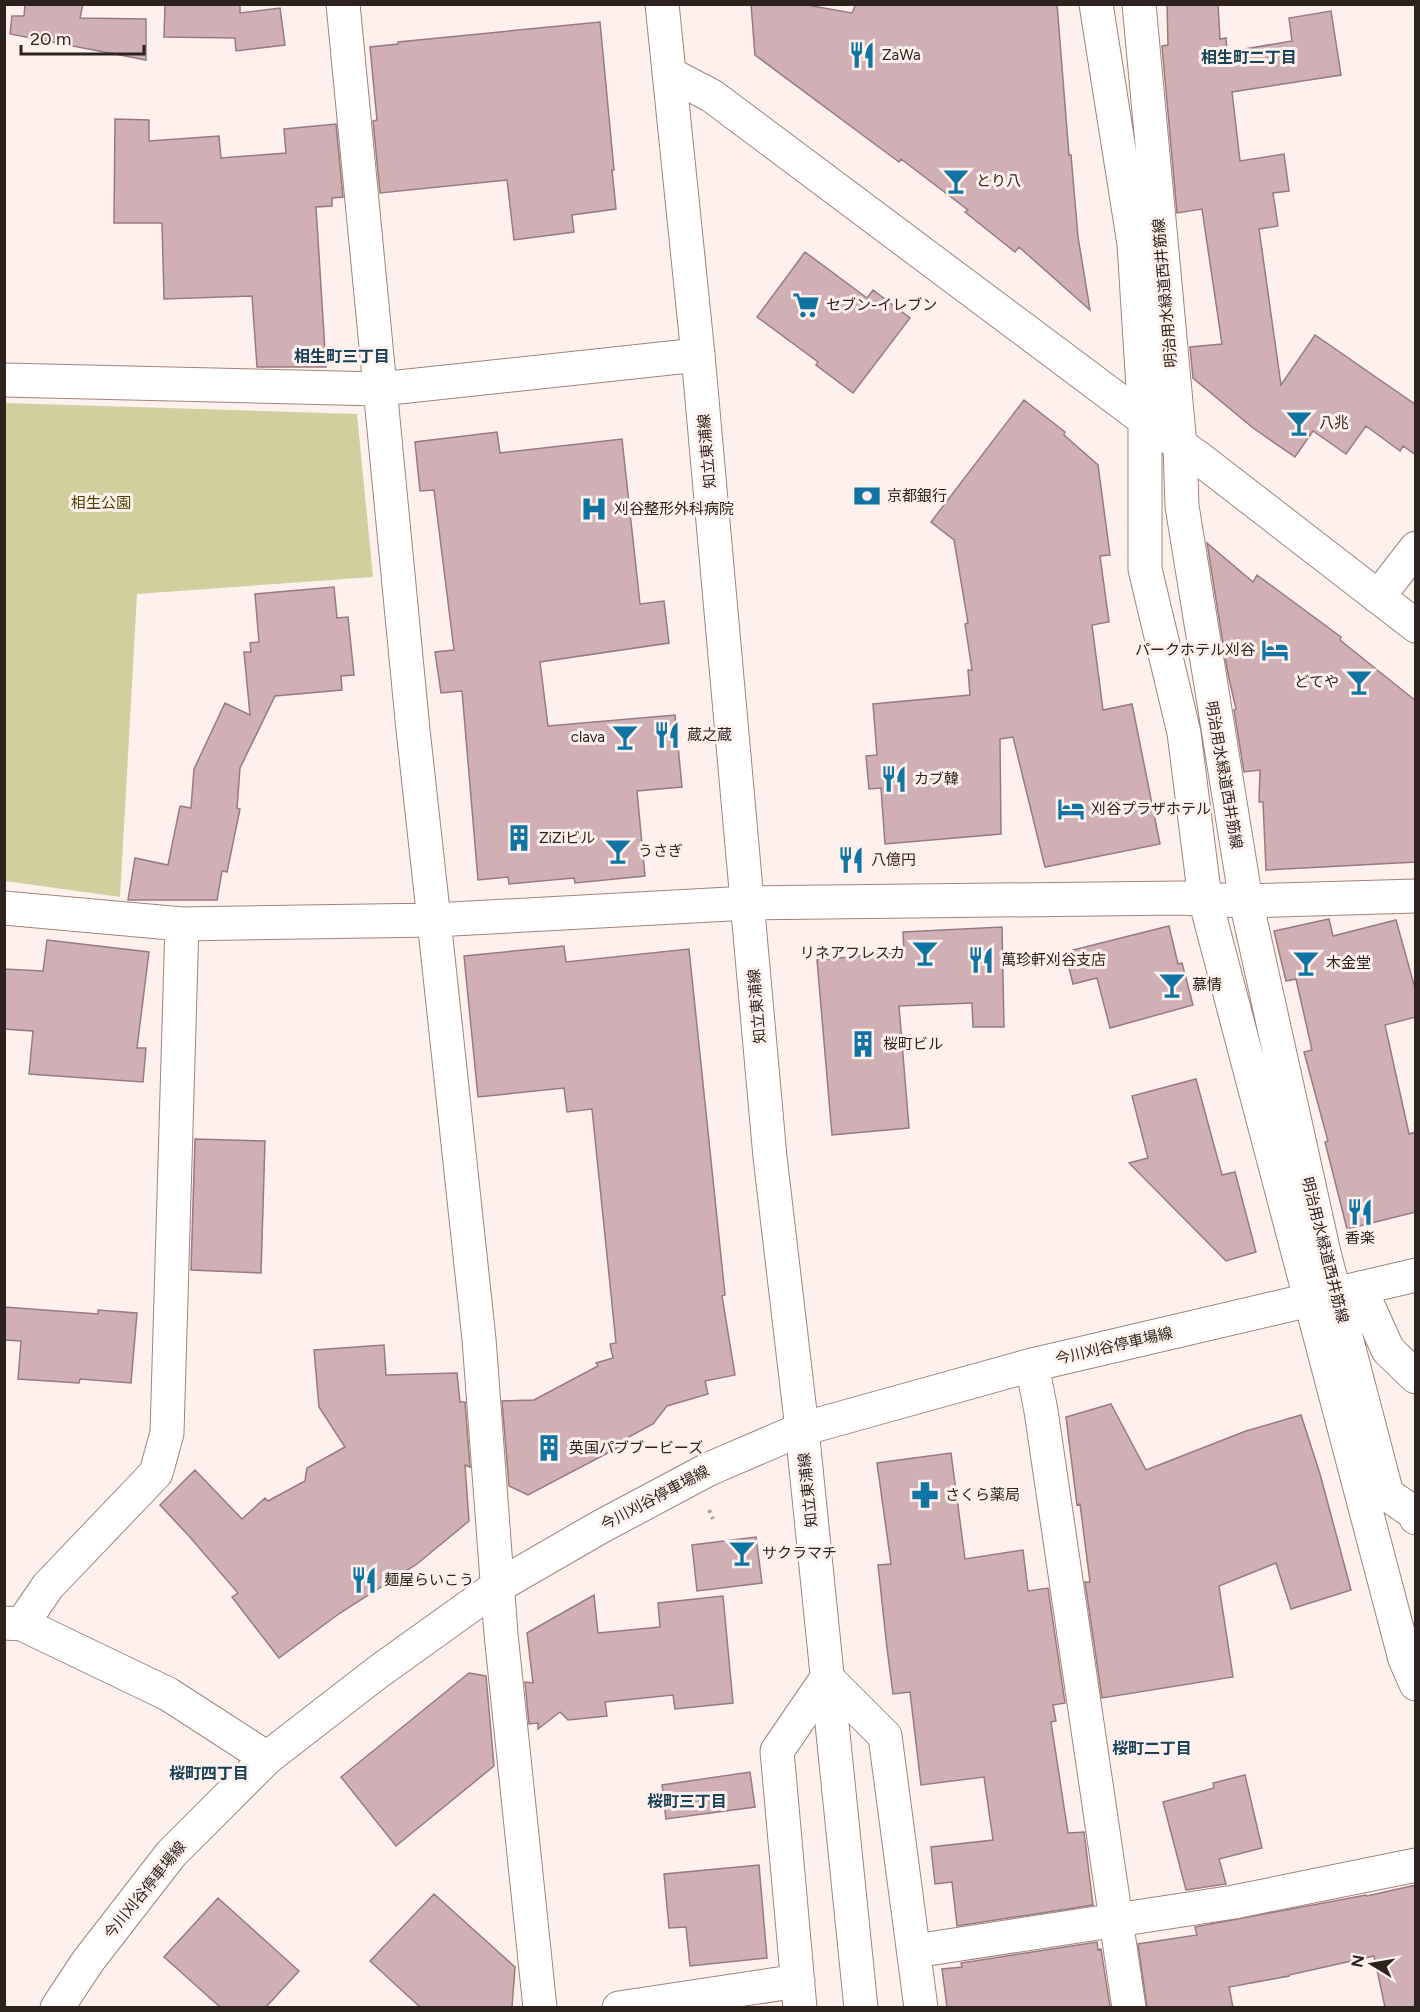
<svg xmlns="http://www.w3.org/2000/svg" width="1420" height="2012" viewBox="0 0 1420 2012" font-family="Figtree,'Noto Sans JP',sans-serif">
<rect width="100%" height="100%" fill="#fef1ed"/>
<path fill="#d2cf9e" d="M 5,403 L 357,414 L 373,577 L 137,594 L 120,897 L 5,881 Z"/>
<path fill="#d0b0b5" stroke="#987a7f" stroke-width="1.5" d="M 25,4 L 83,4 L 80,18 L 146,19 L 146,60 L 10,34 L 12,16 L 24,16 Z
M 165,4 L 240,4 L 240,13 L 280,8 L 285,45 L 236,51 L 235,38 L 164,37 Z
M 751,4 L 801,4 L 852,13 L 856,4 L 1057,4 L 1069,155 L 1071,155 L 1078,237 L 1090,310 L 1019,247 L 1015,252 L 965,212 L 968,210 L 901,159 L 899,162 L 755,55 Z
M 1167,4 L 1218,4 L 1220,39 L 1226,38 L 1227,52 L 1292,41 L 1289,18 L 1331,11 L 1341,75 L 1232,92 L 1240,161 L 1284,154 L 1289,191 L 1273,193 L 1278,226 L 1259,229 L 1281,385 L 1315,335 L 1416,405 L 1416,455 L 1403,446 L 1400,451 L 1366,426 L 1346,454 L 1313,431 L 1295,457 L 1253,428 L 1193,378 L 1190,347 L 1222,344 L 1202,209 L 1177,213 L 1162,46 L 1168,45 Z
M 600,22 L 614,170 L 612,170 L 616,209 L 572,215 L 574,232 L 514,240 L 507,180 L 380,193 L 373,121 L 377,120 L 370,47 L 398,44 L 398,42 Z
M 115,119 L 149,120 L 149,141 L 219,136 L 221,158 L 286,153 L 284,129 L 336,124 L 343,197 L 332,198 L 332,206 L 316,207 L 326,367 L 257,367 L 252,296 L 164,299 L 162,223 L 114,223 Z
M 805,252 L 867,298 L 873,290 L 910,318 L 853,393 L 816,365 L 818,362 L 757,317 Z
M 1024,400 L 1065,432 L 1064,435 L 1098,465 L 1110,555 L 1100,556 L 1109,622 L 1092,625 L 1103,710 L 1132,704 L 1160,844 L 1045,867 L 1013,737 L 1000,739 L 1001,834 L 885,844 L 881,788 L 869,789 L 866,756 L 877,755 L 873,704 L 970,695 L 968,670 L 972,670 L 965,624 L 968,623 L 954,540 L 931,522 Z
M 497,432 L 500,453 L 622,439 L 640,604 L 664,601 L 669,643 L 540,662 L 548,726 L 675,715 L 682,787 L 637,791 L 645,876 L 575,883 L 574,878 L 509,884 L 508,877 L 478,880 L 462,691 L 441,693 L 435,652 L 454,650 L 434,490 L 420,491 L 415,442 Z
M 1207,543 L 1253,582 L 1257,575 L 1341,637 L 1340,640 L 1416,701 L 1416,862 L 1266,870 L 1263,802 L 1259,802 L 1260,770 L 1244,772 L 1234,710 L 1236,709 L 1228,674 Z
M 334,587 L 337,618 L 348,617 L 354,675 L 341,676 L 342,690 L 275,696 L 240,768 L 237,808 L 240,809 L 227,872 L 222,871 L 217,900 L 128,900 L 135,858 L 168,865 L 180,806 L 191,808 L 194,769 L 225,703 L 250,715 L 244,652 L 251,652 L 250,643 L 259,642 L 255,594 Z
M 1329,919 L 1333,936 L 1396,920 L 1416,992 L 1416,1017 L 1385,1025 L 1409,1134 L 1416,1132 L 1416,1212 L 1347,1229 L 1325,1142 L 1328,1141 L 1304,1052 L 1312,1050 L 1296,979 L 1286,981 L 1274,931 Z
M 1169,926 L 1178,964 L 1182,963 L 1193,1005 L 1110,1028 L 1097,978 L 1073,984 L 1065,952 Z
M 1002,927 L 1004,1027 L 973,1027 L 972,1003 L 899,1006 L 909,1128 L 832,1135 L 817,960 L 904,952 L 903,932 Z
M 47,940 L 149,952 L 137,1048 L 146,1048 L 143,1082 L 29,1074 L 33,1031 L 4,1029 L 4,969 L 43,971 Z
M 564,946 L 566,962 L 689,949 L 725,1295 L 722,1296 L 735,1375 L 705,1381 L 708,1394 L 667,1406 L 653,1424 L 623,1440 L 625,1444 L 528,1495 L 509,1486 L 502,1401 L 534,1400 L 598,1366 L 596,1363 L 613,1358 L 610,1344 L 616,1343 L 592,1109 L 567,1112 L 564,1088 L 478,1097 L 464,956 Z
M 1196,1079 L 1222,1175 L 1235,1172 L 1256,1252 L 1226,1261 L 1129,1163 L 1148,1158 L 1132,1096 Z
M 195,1139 L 265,1141 L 261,1273 L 191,1270 Z
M 4,1307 L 98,1314 L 98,1310 L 137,1313 L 131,1383 L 80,1379 L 79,1383 L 18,1379 L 21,1341 L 4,1340 Z
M 384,1345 L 386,1375 L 457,1373 L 460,1402 L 465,1402 L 470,1467 L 465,1465 L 469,1521 L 417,1564 L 340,1613 L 279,1658 L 232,1597 L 238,1593 L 189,1536 L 160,1505 L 195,1470 L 242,1519 L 265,1498 L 268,1501 L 305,1481 L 307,1468 L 345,1447 L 319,1407 L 314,1350 Z
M 1111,1404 L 1146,1470 L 1246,1431 L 1301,1415 L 1320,1474 L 1351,1590 L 1291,1609 L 1276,1563 L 1219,1586 L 1233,1677 L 1102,1698 L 1085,1582 L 1090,1582 L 1080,1504 L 1077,1505 L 1066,1417 Z
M 951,1453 L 965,1559 L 1023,1550 L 1028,1591 L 1048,1588 L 1065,1703 L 1053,1705 L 1056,1721 L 1051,1722 L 1068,1833 L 1084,1832 L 1093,1905 L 957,1926 L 952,1882 L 935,1884 L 931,1847 L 993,1840 L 984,1777 L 921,1785 L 910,1692 L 893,1694 L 887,1648 L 878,1565 L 891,1564 L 877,1463 Z
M 756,1537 L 762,1583 L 697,1591 L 692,1545 Z
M 594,1595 L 598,1633 L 660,1627 L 658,1603 L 723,1596 L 733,1703 L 675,1709 L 673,1695 L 605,1702 L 607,1716 L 568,1720 L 560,1712 L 538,1729 L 538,1723 L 529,1724 L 525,1682 L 533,1683 L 527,1633 Z
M 469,1673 L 486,1676 L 494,1766 L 396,1846 L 341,1777 Z
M 750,1772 L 755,1807 L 666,1819 L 662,1785 Z
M 1245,1775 L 1262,1848 L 1219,1859 L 1226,1884 L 1186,1890 L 1163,1802 L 1214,1788 L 1213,1783 Z
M 759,1865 L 767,1958 L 690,1966 L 686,1927 L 669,1928 L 664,1874 Z
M 1416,1885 L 1416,2007 L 1385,2007 L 1374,1956 L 1289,1975 L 1289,1976 L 1229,1987 L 1233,2007 L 1147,2007 L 1138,1944 L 1197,1935 L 1195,1927 L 1366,1895 L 1367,1896 Z
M 434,1894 L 515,1967 L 512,2007 L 420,2007 L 370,1961 Z
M 218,1898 L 299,1971 L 266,2007 L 220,2007 L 164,1957 Z
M 1097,1942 L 1098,1950 L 1101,1949 L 1110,2007 L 947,2007 L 942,1969 L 962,1967 L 961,1963 Z"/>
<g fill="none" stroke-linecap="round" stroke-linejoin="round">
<defs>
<path id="minor" d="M 1096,4 L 1134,244 L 1145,420 L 1145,569 L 1184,733 L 1205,899 L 1405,1659 L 1416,1684
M 1139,4 L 1180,445 L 1182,506 L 1246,901 L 1324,1253 L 1387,1494 L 1414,1513 L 1416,1518
M 670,74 L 712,96 L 1145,420 L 1200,459 L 1416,626
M 4,380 L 380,389 L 698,355
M 1378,597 L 1416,548
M 4,908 L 182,924
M 1360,1288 L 1388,1350 L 1416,1377
M 1032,1365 L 1041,1411 L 1129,2008
M 4,1623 L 22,1624 L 168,1694 L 267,1758
M 22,1624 L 48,1586 L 156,1473 L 167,1433 L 182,924 L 434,920 L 413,730 L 343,4
M 915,1951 L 1234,1902 L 1416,1865
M 540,2008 L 501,1634 L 479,1339 L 434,920 L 748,903 L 1179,898 L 1246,901 L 1416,896
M 619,2008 L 798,1981
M 800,2008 L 777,1751 L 827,1678 L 885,1736 L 921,2008"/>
<path id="major" d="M 662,4 L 698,355 L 770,1157 L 802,1429 L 861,2008
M 57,2008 L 88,1961 L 171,1854 L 267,1758 L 378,1672 L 498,1586 L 602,1526 L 709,1469 L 802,1429 L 1032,1365 L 1416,1275"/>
</defs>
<use href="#minor" stroke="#a0847b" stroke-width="35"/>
<use href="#major" stroke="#a0847b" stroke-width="35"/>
<path stroke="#ada19d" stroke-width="4" stroke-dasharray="3 4.5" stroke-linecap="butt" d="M 709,1510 L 713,1519"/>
<use href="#minor" stroke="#fff" stroke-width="33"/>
<use href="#major" stroke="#fff" stroke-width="33"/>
</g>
<defs>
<symbol id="restaurant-bare" viewBox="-9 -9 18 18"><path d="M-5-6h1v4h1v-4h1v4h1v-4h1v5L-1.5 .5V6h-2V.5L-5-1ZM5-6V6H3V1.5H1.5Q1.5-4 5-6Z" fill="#0f74a1" stroke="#fef1ed" stroke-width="2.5" paint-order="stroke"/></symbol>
<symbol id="bar-bare" viewBox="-9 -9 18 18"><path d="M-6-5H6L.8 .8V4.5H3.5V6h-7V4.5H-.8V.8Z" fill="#0f74a1" stroke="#fef1ed" stroke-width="2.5" paint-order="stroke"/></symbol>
<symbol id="supermarket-bare" viewBox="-9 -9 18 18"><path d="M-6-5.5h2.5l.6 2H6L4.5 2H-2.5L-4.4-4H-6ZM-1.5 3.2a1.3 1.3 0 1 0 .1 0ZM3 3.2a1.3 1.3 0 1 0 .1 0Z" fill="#0f74a1" stroke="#fef1ed" stroke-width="2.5" paint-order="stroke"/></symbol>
<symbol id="bank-bare" viewBox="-9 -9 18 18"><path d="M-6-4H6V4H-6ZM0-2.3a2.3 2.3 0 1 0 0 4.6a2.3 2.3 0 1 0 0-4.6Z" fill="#0f74a1" stroke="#fef1ed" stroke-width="2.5" paint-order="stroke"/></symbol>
<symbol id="hospital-bare" viewBox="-9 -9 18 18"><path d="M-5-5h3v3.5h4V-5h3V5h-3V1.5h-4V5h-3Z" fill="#0f74a1" stroke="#fef1ed" stroke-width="2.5" paint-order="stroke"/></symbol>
<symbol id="hotel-bare" viewBox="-9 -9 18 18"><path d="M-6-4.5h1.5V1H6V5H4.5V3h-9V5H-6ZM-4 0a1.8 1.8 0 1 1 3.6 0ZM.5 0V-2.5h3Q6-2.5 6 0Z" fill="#0f74a1" stroke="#fef1ed" stroke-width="2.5" paint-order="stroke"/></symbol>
<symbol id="building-bare" viewBox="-9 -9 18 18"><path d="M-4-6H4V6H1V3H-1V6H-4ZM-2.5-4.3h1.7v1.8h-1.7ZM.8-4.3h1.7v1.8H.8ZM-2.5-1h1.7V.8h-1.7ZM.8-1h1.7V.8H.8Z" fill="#0f74a1" stroke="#fef1ed" stroke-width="2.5" paint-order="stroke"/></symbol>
<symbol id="pharmacy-bare" viewBox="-9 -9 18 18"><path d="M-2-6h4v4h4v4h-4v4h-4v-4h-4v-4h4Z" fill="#0f74a1" stroke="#fef1ed" stroke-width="2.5" paint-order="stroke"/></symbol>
</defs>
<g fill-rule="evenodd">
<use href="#restaurant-bare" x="843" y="36" width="38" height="38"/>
<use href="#bar-bare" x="937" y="162" width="38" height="38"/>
<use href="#supermarket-bare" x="787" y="286" width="38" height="38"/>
<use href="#bar-bare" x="1280" y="404" width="38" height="38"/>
<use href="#bank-bare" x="848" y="477" width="38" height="38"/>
<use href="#hospital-bare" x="575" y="490" width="38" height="38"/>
<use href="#hotel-bare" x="1256" y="631" width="38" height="38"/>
<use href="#bar-bare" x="1340" y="663" width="38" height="38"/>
<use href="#restaurant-bare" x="648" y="716" width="38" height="38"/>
<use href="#bar-bare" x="606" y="718" width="38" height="38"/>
<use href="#restaurant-bare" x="875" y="760" width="38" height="38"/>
<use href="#hotel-bare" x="1052" y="790" width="38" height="38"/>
<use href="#building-bare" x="500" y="819" width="38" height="38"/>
<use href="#bar-bare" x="599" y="832" width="38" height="38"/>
<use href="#restaurant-bare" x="832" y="841" width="38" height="38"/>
<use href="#bar-bare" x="906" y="934" width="38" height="38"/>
<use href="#restaurant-bare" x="962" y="941" width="38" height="38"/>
<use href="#bar-bare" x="1287" y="944" width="38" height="38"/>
<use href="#bar-bare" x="1153" y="966" width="38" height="38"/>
<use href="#building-bare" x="844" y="1025" width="38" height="38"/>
<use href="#restaurant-bare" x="1341" y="1193" width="38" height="38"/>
<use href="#building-bare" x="530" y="1429" width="38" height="38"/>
<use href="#pharmacy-bare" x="906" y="1476" width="38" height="38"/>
<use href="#bar-bare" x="723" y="1534" width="38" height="38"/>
<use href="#restaurant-bare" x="345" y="1561" width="38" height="38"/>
</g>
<g text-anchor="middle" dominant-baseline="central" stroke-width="6" stroke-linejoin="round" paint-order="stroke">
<g font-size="15" fill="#2d221e" stroke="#fef1ed" text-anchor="start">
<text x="882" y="55">ZaWa</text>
<text x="976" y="181">とり八</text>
<text x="826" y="305">セブン-イレブン</text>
<text x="1319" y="423">八兆</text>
<text x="887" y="496">京都銀行</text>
<text x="614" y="509">刈谷整形外科病院</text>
<text x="1255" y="650" text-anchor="end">パークホテル刈谷</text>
<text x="1339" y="682" text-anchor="end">どてや</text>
<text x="687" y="735">蔵之蔵</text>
<text x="605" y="737" text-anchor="end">clava</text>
<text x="914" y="779">カブ韓</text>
<text x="1091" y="809">刈谷プラザホテル</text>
<text x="539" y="838">ZiZiビル</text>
<text x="638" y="851">うさぎ</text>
<text x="871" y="860">八億円</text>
<text x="905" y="953" text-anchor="end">リネアフレスカ</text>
<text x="1001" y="960">萬珍軒刈谷支店</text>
<text x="1326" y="963">木金堂</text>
<text x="1192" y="985">慕情</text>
<text x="883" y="1044">桜町ビル</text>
<text x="1360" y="1238" text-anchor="middle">香楽</text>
<text x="569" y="1448">英国パブブービーズ</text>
<text x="945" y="1495">さくら薬局</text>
<text x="762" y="1553">サクラマチ</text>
<text x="384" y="1580">麺屋らいこう</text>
</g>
<g font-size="15" fill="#2d221e" stroke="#fef1ed">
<text transform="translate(1165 293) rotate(-95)">明治用水緑道西井筋線</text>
<text transform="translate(707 451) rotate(-95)">知立東浦線</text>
<text transform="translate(1224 775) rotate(80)">明治用水緑道西井筋線</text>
<text transform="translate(757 1006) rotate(-95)">知立東浦線</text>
<text transform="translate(1325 1250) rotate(76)">明治用水緑道西井筋線</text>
<text transform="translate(1114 1346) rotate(-13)">今川刈谷停車場線</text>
<text transform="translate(808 1490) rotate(-96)">知立東浦線</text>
<text transform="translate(655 1498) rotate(-28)">今川刈谷停車場線</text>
<text transform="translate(145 1890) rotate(-51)">今川刈谷停車場線</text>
</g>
<g font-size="15" fill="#494400" stroke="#fef1ed">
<text x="101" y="503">相生公園</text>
</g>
<g font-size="16" font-weight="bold" fill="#174157" stroke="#fef1ed">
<text x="1249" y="57">相生町二丁目</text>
<text x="342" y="356">相生町三丁目</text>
<text x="1152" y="1748">桜町二丁目</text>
<text x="209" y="1773">桜町四丁目</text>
<text x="687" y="1801">桜町三丁目</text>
</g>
</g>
<rect width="1420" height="2012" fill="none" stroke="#2d221e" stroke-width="12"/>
<g transform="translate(1372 1964) rotate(281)" stroke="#fef1ed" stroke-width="4.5" paint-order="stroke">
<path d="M0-4.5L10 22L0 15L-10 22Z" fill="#2d221e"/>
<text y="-9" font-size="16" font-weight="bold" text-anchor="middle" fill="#2d221e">N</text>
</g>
<path d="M21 45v9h123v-9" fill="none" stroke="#2d221e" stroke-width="3"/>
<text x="30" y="45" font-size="18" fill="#2d221e" stroke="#fef1ed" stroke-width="4.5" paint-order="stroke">20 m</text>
</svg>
